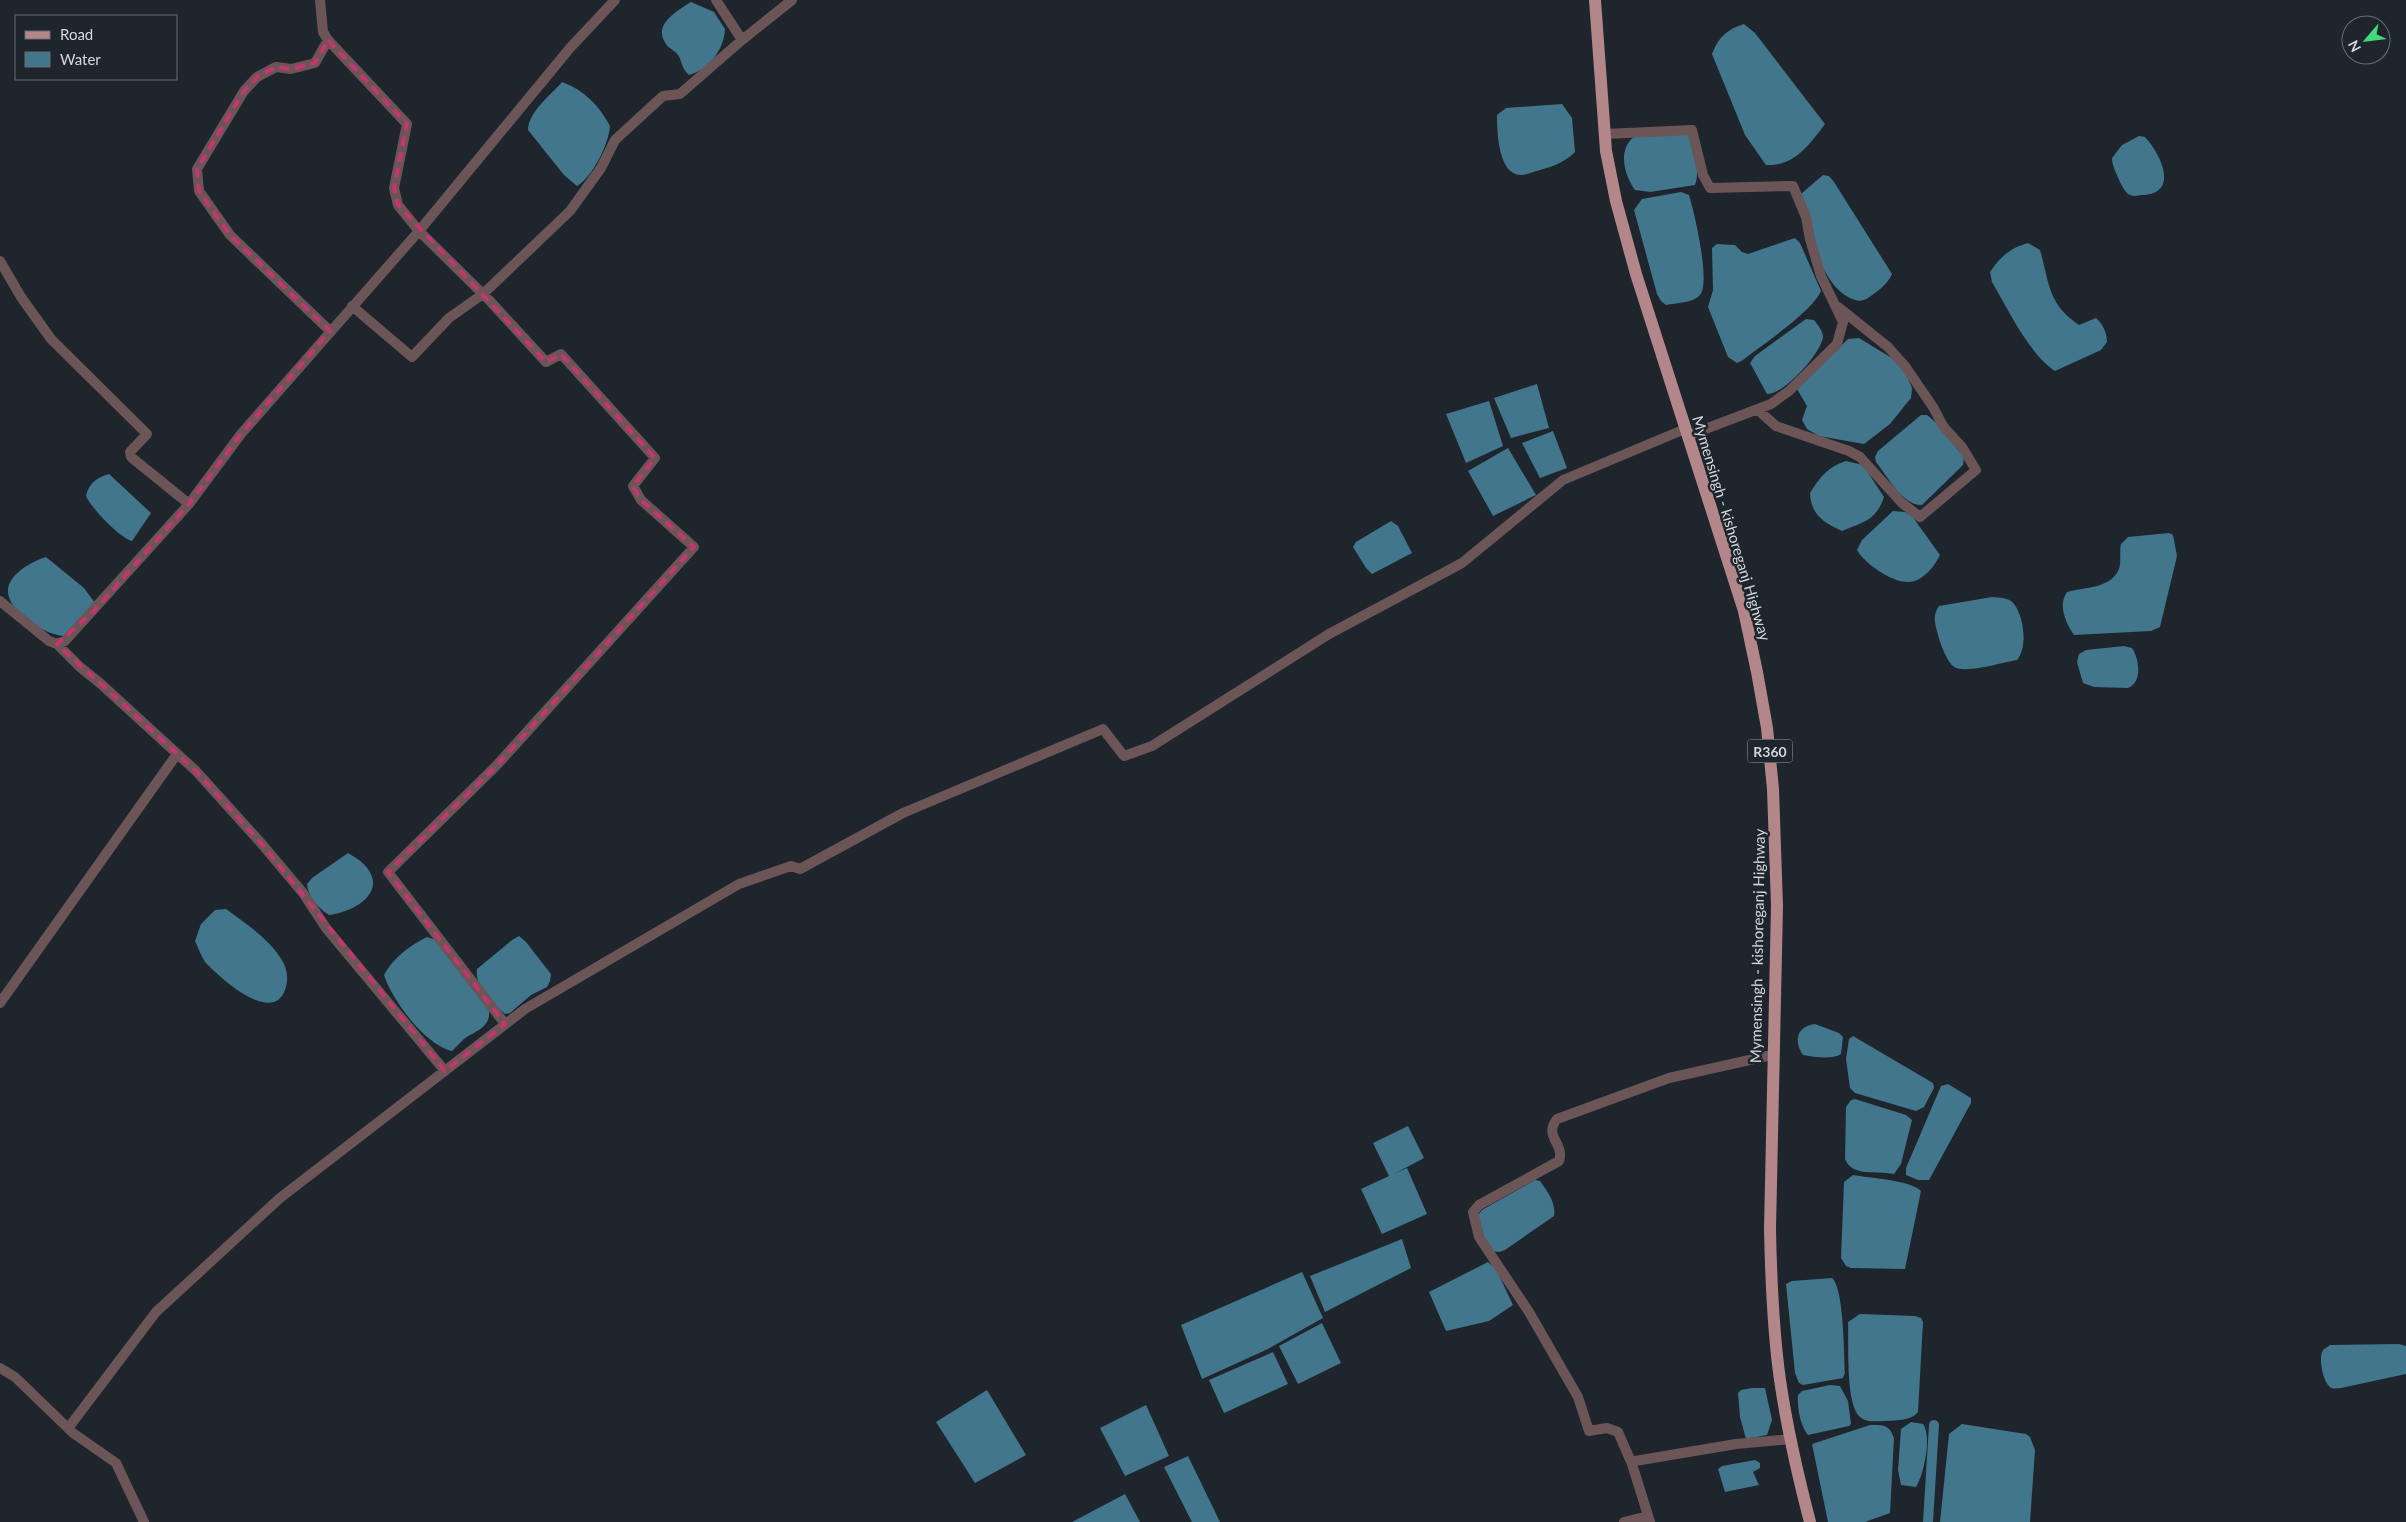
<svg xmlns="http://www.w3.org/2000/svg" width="2406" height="1522" viewBox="0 0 2406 1522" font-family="Lato,sans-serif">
<rect width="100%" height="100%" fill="#1e252c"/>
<path fill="#41768c" d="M 691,2 L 714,12 L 725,29 C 724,50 709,69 689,75 C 681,68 683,63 678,55 C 675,50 669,49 666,44 C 652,25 677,11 691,2 Z
M 1744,24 L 1755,33 L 1825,124 C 1810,144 1794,167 1766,165 L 1745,135 L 1712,54 C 1719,37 1726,30 1744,24 Z
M 562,82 C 584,90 599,105 610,126 C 609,143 593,177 577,186 L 564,175 L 528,130 C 529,111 550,96 562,82 Z
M 1562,104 L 1572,118 L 1575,152 C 1565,162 1554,166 1540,170 C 1535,171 1527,175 1521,175 C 1498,175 1497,131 1497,115 L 1506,108 Z
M 1687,134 C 1697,143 1700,173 1695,185 L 1650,192 L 1635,190 C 1624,175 1617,149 1635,136 Z
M 2139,136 L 2145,137 C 2161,154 2180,194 2142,195 C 2137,196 2131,197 2127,193 C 2124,190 2121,184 2119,180 C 2116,172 2112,166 2112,158 L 2122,145 Z
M 1823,175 L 1829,176 L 1834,182 L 1892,274 C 1887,285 1878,291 1868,298 C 1861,302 1857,301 1850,298 C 1817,282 1811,226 1801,194 Z
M 1681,192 L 1689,195 C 1694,211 1711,282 1700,295 C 1693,303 1676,303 1666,305 L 1661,301 L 1657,294 L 1634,210 L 1642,199 Z
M 1795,238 L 1800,243 L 1821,291 C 1812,312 1763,344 1743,360 L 1737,363 L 1728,357 L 1708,307 L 1713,290 L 1712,248 L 1717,244 L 1735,245 L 1742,252 L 1748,254 Z
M 2028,243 L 2040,250 C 2050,284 2047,303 2079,325 L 2096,318 C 2103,324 2107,333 2107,342 L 2101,350 L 2055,371 C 2029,354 2008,309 1992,282 L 1990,272 C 2000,257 2010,248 2028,243 Z
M 1806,319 L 1814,320 C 1818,325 1823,331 1823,337 C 1821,354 1783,395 1767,394 L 1750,363 L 1755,356 Z
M 1859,338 L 1895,360 L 1905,372 L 1912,388 L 1911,398 L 1906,404 L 1890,424 L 1864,444 L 1819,436 L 1807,429 L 1802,420 L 1807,406 L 1797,389 L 1848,339 Z
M 1537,384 L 1549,428 L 1511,438 L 1494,398 Z
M 1489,401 L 1503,446 L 1466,463 L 1446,414 Z
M 1921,415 L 1927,415 L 1940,426 L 1964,458 L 1963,465 L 1922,505 C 1903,506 1887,476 1876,462 L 1875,457 L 1878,451 Z
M 1553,431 L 1567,468 L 1540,478 L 1522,443 Z
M 1508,448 L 1536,495 L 1493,516 L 1468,471 Z
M 1846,461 L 1863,465 L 1884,497 C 1876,521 1863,522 1842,531 C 1823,522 1811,515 1810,493 C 1819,478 1829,466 1846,461 Z
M 109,474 L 151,513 L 132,541 C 120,538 91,508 86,496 C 89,483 96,478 109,474 Z
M 1893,511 L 1905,512 L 1912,516 L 1940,555 C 1935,566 1922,582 1909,582 C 1892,583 1864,563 1857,550 L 1862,540 Z
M 1391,521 L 1398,526 L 1412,553 L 1372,574 L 1366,568 L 1353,547 L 1356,542 Z
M 2169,533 L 2173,535 L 2177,556 L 2160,627 L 2151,631 L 2074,635 C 2065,622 2058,605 2067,592 C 2083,587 2109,589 2118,571 C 2122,564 2119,552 2121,544 L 2128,537 Z
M 46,557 L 84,588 L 95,603 L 65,636 C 47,636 6,612 8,589 C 10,573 33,561 46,557 Z
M 1992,597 C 1999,598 2009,597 2014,604 C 2024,617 2028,647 2017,660 C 2004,662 1962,675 1953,666 C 1947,661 1940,643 1938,635 C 1935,624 1932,616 1939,606 Z
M 2124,646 L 2132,648 C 2139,658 2143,682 2128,688 L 2094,687 L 2083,683 L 2077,662 L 2079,654 L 2086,650 Z
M 348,853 C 394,878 370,909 329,915 C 318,908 308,897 307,884 L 312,878 Z
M 226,909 C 246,924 273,941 284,964 C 288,973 288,981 285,990 C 272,1026 218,976 205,962 C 201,956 198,947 195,941 L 201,924 L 215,910 Z
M 519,936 L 526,942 L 547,969 L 551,974 L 550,981 L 547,987 L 531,995 L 510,1013 L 505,1014 C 493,1003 474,987 477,969 L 512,940 Z
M 427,937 L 436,940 L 489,1010 C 491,1028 475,1031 464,1039 C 460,1043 456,1047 452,1051 C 425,1045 392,1000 384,975 C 394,957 409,946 427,937 Z
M 1815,1024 L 1839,1033 L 1843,1037 L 1841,1054 C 1832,1060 1814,1057 1803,1055 C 1793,1041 1797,1026 1815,1024 Z
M 1853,1036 L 1933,1083 L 1934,1088 L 1924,1107 L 1916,1111 L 1855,1093 L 1850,1088 L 1846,1059 L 1849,1039 Z
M 1948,1084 L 1971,1098 L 1971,1103 L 1929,1180 L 1918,1180 L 1906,1175 L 1906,1168 L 1941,1086 Z
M 1855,1099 L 1906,1115 L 1912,1120 L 1901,1164 L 1894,1174 C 1877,1170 1853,1178 1845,1159 L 1846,1107 L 1851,1100 Z
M 1408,1126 L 1424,1158 L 1394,1174 L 1407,1168 L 1427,1214 L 1382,1234 L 1361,1189 L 1389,1176 L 1373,1143 Z
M 1853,1175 C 1869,1178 1911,1180 1921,1191 L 1905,1269 L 1851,1268 L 1846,1266 L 1841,1258 L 1844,1182 Z
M 1535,1180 L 1540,1181 C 1548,1192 1556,1203 1554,1216 L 1505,1250 L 1499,1252 L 1491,1251 L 1485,1240 L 1478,1215 L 1482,1210 Z
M 1402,1239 L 1411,1268 L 1325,1312 L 1310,1276 Z
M 1488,1262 L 1496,1269 L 1513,1305 L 1489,1321 L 1446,1331 L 1429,1292 Z
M 1302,1272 L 1323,1318 L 1268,1349 L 1202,1379 L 1181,1325 Z
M 1832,1278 C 1844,1288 1844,1355 1845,1373 L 1843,1378 L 1803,1385 L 1799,1383 L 1795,1373 L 1786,1284 L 1792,1281 Z
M 1860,1314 L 1915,1316 L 1921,1318 L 1923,1322 L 1918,1412 C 1911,1421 1898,1420 1886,1421 C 1878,1421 1867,1423 1860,1417 C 1845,1404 1849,1343 1848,1322 Z
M 1322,1323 L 1341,1363 L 1298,1384 L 1279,1346 Z
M 2399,1344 L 2406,1346 L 2406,1374 L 2341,1388 C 2337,1388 2332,1390 2329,1386 C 2323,1380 2318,1358 2323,1350 C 2325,1348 2328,1347 2330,1345 Z
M 1273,1352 L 1288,1384 L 1224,1413 L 1209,1380 Z
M 1830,1385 L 1840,1386 L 1848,1401 L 1851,1424 L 1849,1426 L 1808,1435 C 1800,1425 1797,1407 1798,1395 L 1802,1391 Z
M 1752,1388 L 1765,1388 L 1772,1420 L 1767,1435 L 1746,1439 L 1740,1417 L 1738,1393 L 1741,1390 Z
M 987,1390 L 1026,1455 L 975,1483 L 936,1422 Z
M 1146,1405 L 1169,1456 L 1125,1476 L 1100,1428 Z
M 1911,1422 L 1923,1424 C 1932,1436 1924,1475 1916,1487 L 1901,1485 L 1898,1470 L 1901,1429 Z
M 1962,1424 L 2026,1434 L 2030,1437 L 2035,1450 L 2030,1522 L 1940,1522 L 1949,1434 Z
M 1870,1425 C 1883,1425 1889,1424 1894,1438 L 1890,1513 L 1865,1522 L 1828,1522 L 1812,1444 Z
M 1188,1456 L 1220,1522 L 1192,1522 L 1164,1467 Z
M 1755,1460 L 1760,1463 L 1760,1468 L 1753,1472 L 1759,1485 L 1725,1492 L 1718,1469 L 1722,1466 Z
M 1125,1494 L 1140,1522 L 1072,1522 Z"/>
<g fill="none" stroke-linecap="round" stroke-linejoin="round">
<path stroke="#41768c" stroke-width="10" d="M 1928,1522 L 1934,1425"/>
<path stroke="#6c5557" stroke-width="10" d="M 320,0 L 323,32 L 328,40 L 407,124 L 394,188 L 398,205 L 419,231 L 489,300 L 546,362 L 561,354 L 655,458 L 633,486 L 641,500 L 694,547 L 496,766 L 388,872 L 505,1024
M 716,0 L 742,40
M 328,40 L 315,63 L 291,69 L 276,67 L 257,77 L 244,91 L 197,169 L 199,191 L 230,235 L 330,331
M 1605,134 L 1692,130 L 1703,175 L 1710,188 L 1793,186 L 1806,217 L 1810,239 L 1821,276 L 1843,322 L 1837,344 L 1789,391 L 1771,404 L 1687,436
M 0,261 L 21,297 L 51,339 L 147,434 L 130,452 L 131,457 L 189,504
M 352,306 L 412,357 L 449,318 L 483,294 L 570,211 L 601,168 L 615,140 L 663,96 L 680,94 L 742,40 L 792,0
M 1758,410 L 1776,426 L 1849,451 L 1860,457 L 1902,503 L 1920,517 L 1976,470 L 1962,447 L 1943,426 L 1933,407 L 1905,366 L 1888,347 L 1838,307
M 0,601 L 49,641 L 57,644 L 65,641 L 189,504 L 241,434 L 419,231 L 570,48 L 615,0
M 57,644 L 80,667 L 101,684 L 196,771 L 261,843 L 303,893 L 326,928 L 445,1071
M 0,1003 L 177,754
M 0,1368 L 15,1377 L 73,1433 L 116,1463 L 144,1522
M 69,1427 L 156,1312 L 280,1198 L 525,1009 L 739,884 L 791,866 L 800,869 L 903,813 L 1103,729 L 1124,756 L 1152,746 L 1329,634 L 1462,563 L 1563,480 L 1685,429
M 1632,1464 L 1618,1432 L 1607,1428 L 1589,1431 L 1578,1397 L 1529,1312 L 1479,1237 L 1473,1212 L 1479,1205 L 1559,1161 C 1565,1143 1543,1137 1557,1119 L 1669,1078 L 1772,1055
M 1624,1522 L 1648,1516
M 1650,1522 L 1632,1464 L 1635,1461 L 1736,1444 L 1791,1439"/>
<path stroke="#b38689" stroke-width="12" d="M 1595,0 L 1606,151 L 1616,201 L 1636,274 L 1744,611 L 1757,672 L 1767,728 L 1773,789 L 1777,906 L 1770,1229 C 1771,1279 1773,1330 1780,1380 C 1787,1428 1798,1476 1810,1522"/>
</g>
<path fill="none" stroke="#c5356e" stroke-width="4" stroke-dasharray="10 6" stroke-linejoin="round" d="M 328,40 L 407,124 L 394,188 L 398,205 L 546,362 L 561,354 L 655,458 L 633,486 L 641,500 L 694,547 L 496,766 L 388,872 L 505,1024 L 445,1071 L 261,843 L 196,771 L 57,644 L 93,612 L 189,504 L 241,434 L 330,331 L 230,235 L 199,191 L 197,169 L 244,91 L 257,77 L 276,67 L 291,69 L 315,63 Z"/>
<g text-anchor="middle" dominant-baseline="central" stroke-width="5" stroke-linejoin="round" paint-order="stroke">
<rect fill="#1e252c" stroke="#9da2a7" stroke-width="1" x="1747.5" y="739.5" width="45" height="23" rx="4"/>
<g font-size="14" font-weight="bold" fill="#d3d8dc">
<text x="1770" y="751">R360</text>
</g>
<g font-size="15" fill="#d3d8dc" stroke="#1e252c">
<text transform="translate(1732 528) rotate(73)">Mymensingh - kishoreganj Highway</text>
<text transform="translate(1757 946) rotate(-89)">Mymensingh - kishoreganj Highway</text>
</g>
</g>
<rect x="15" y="15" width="162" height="65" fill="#1e252c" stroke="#666d72"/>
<rect x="25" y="31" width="25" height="8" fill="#b38689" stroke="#666d72"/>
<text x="60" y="40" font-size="15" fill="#d3d8dc">Road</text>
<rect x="25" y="52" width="25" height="15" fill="#41768c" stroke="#666d72"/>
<text x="60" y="65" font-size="15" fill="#d3d8dc">Water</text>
<g transform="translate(2366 40) rotate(242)"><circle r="24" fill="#1e252c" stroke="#666d72"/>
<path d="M0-4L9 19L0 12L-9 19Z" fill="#44d77b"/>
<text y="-8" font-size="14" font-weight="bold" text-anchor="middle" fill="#d3d8dc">N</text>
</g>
</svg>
